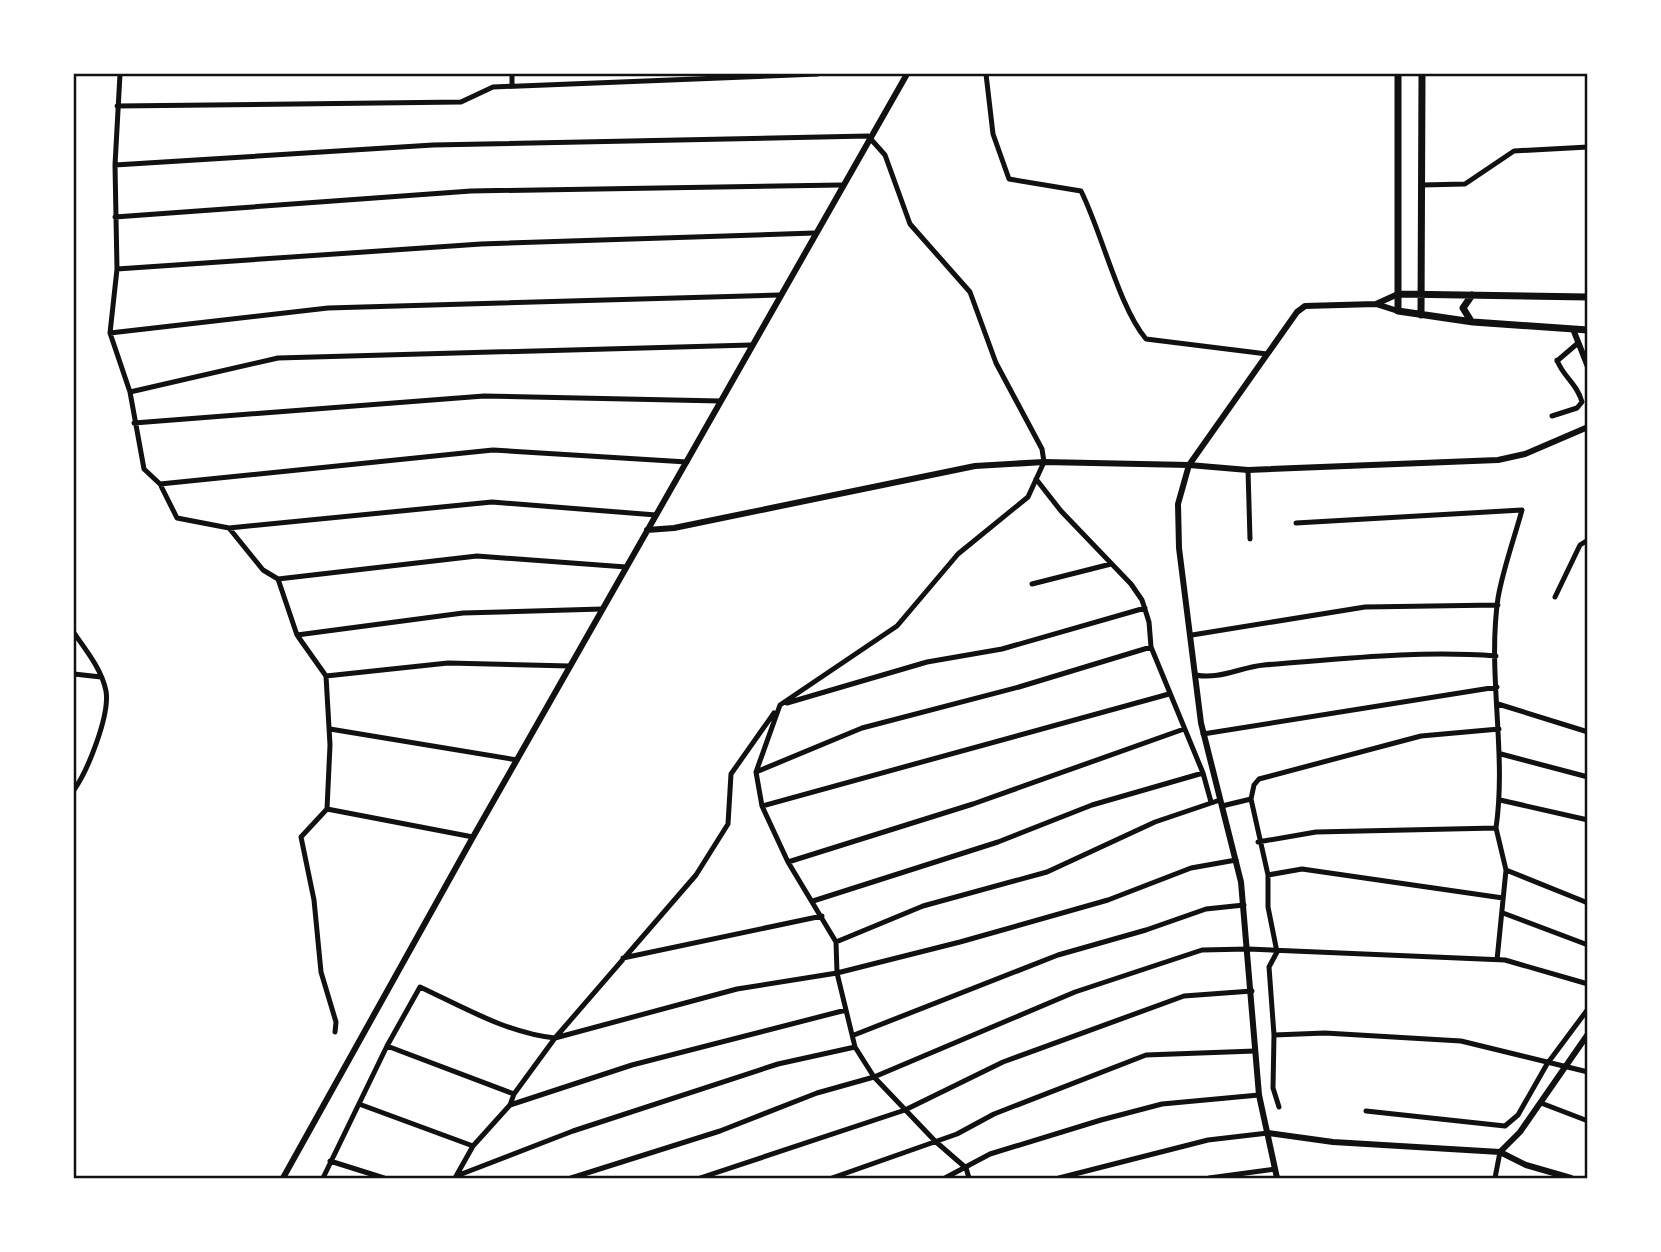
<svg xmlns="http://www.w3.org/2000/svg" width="1661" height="1252" viewBox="0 0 1661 1252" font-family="'Nunito Sans',sans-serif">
<rect width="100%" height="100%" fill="#fff"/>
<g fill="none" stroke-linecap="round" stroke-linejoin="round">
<path stroke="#111" stroke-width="5" d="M 120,74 L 115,165 L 117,269 L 110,333 L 130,392 L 144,469 L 160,484 L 177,518 L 229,528 L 263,570 L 278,579 L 297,635 L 326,676 L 330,745 L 327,809 L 301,837 L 314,900 L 321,972 L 336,1022 L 335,1032
M 986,74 L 993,134 L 1009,179 L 1081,191 C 1102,233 1119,307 1146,339 L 1267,354
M 512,86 L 512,74
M 117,106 L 461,102 L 493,87 L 818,74
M 115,165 L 433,145 L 868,136 L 885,155 L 910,224 L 970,292 L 996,363 L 1042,449 L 1044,462 L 1028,497 L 958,554 L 897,626 L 780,705 L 756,772 L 762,806 L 788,862 L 836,942 L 837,973 L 855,1047 L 874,1077 L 935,1141 L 966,1168 L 969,1178
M 1422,185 L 1465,184 L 1514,151 L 1588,147
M 115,217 L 471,191 L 841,185
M 117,269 L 481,244 L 814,233
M 110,333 L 328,308 L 779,295
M 1557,361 L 1578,343
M 130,392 L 278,358 L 751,345
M 1552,416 L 1577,408 L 1582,402 C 1577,383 1563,377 1557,360
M 134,423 L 484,396 L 720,401
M 1248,470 L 1250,539
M 1036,479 L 1061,511 L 1131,584 L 1142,600 L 1149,622 L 1151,647 L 1203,773 L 1211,802
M 160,484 L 493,450 L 687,462
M 1296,523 L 1522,510 C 1514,539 1503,569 1498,598 C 1487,674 1507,752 1496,828
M 229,528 L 492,502 L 656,515
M 278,579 L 477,556 L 626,567
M 1032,584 L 1111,564
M 1555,597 L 1580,545 L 1588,540
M 74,633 C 86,650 102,670 106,691 C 110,715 88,770 74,790
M 297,635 L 463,613 L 602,609
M 1192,635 L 1365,607 L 1498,605
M 74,674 L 101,677
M 1196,675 C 1219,680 1241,667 1264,665 C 1342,659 1418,650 1496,656
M 326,676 L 448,663 L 570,666
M 787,703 L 927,662 L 1002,649 L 1145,608
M 1498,704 L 1588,732
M 330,729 L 517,760
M 1203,734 L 1497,687
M 1501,754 L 1588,777
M 756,772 L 862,728 L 1019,687 L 1151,647
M 1251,799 L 1268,875 L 1268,907 L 1277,952 L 1269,967 L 1274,1035 L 1273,1088 L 1279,1107
M 1500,800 L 1588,820
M 762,806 L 1169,694
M 1222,806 L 1251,799 L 1254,785 L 1259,779 L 1421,736 L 1499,729
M 327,809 L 473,837
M 1258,842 L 1316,832 L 1496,828 L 1506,870 L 1588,903
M 788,862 L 973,804 L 1184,729
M 1268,875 L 1302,869 L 1503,898
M 813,901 L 998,842 L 1092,805 L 1203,773
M 1503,913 L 1588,945
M 836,942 L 923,906 L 1047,872 L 1155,822 L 1220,800
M 623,958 L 822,916
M 1497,960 L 1506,870
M 854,1035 L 1058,955 L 1146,930 L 1206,909 L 1244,905
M 1274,1035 L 1325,1033 L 1461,1041 L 1588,1072
M 387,1046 L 514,1094
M 1541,1103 L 1588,1121
M 359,1104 L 473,1146
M 510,1105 L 632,1065 L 846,1010
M 1366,1111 L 1505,1126 L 1518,1115 L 1547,1064 L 1588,1009
M 330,1161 L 384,1178
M 459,1175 L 573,1131 L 778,1064 L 855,1047
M 323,1178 L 387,1046 L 420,987 C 463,1007 507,1033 555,1038 L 737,989 L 837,973 L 960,942 L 1108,900 L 1191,868 L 1236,860
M 455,1178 L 473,1146 L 510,1105 L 514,1094 L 555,1038 L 696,875 L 728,824 L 731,774 L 774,713
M 571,1178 L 720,1131 L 817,1093 L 874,1077 L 1075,992 L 1202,950 L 1248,949 L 1505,960 L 1588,984
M 700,1178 L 905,1110 L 1003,1062 L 1184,996 L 1252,991
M 832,1178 L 957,1134 L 994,1114 L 1146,1055 L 1255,1051
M 945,1178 L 990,1154 L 1101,1120 L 1162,1104 L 1259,1095
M 1059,1178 L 1208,1140 L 1268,1133
M 1209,1178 L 1275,1169
M 1495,1178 L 1500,1152"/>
<path stroke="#111" stroke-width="6" d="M 1376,304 L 1398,294
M 1573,329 L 1588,367
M 647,530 L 674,528 L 975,466 L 1044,462 L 1189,465 L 1248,470 L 1498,460 L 1525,454 L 1588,427
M 1268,1133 L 1333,1142 L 1500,1152 L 1526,1165 L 1571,1178
M 1500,1152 L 1520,1132 L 1588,1034
M 283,1178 L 473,837 L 907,74
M 1277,1178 L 1259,1095 L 1241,882 L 1201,723 L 1179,548 L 1178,504 L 1189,465 L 1297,312 L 1305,306 L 1376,304 L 1398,311"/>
<path stroke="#111" stroke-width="7" d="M 1398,74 L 1398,311 L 1473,322 L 1588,330
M 1398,294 L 1588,297
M 1421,315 L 1422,74
M 1471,321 L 1463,308 L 1472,295"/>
</g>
<rect width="1661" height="1252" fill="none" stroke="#ffffff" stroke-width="150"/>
<rect x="75" y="75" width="1511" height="1102" fill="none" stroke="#111" stroke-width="2.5"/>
</svg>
